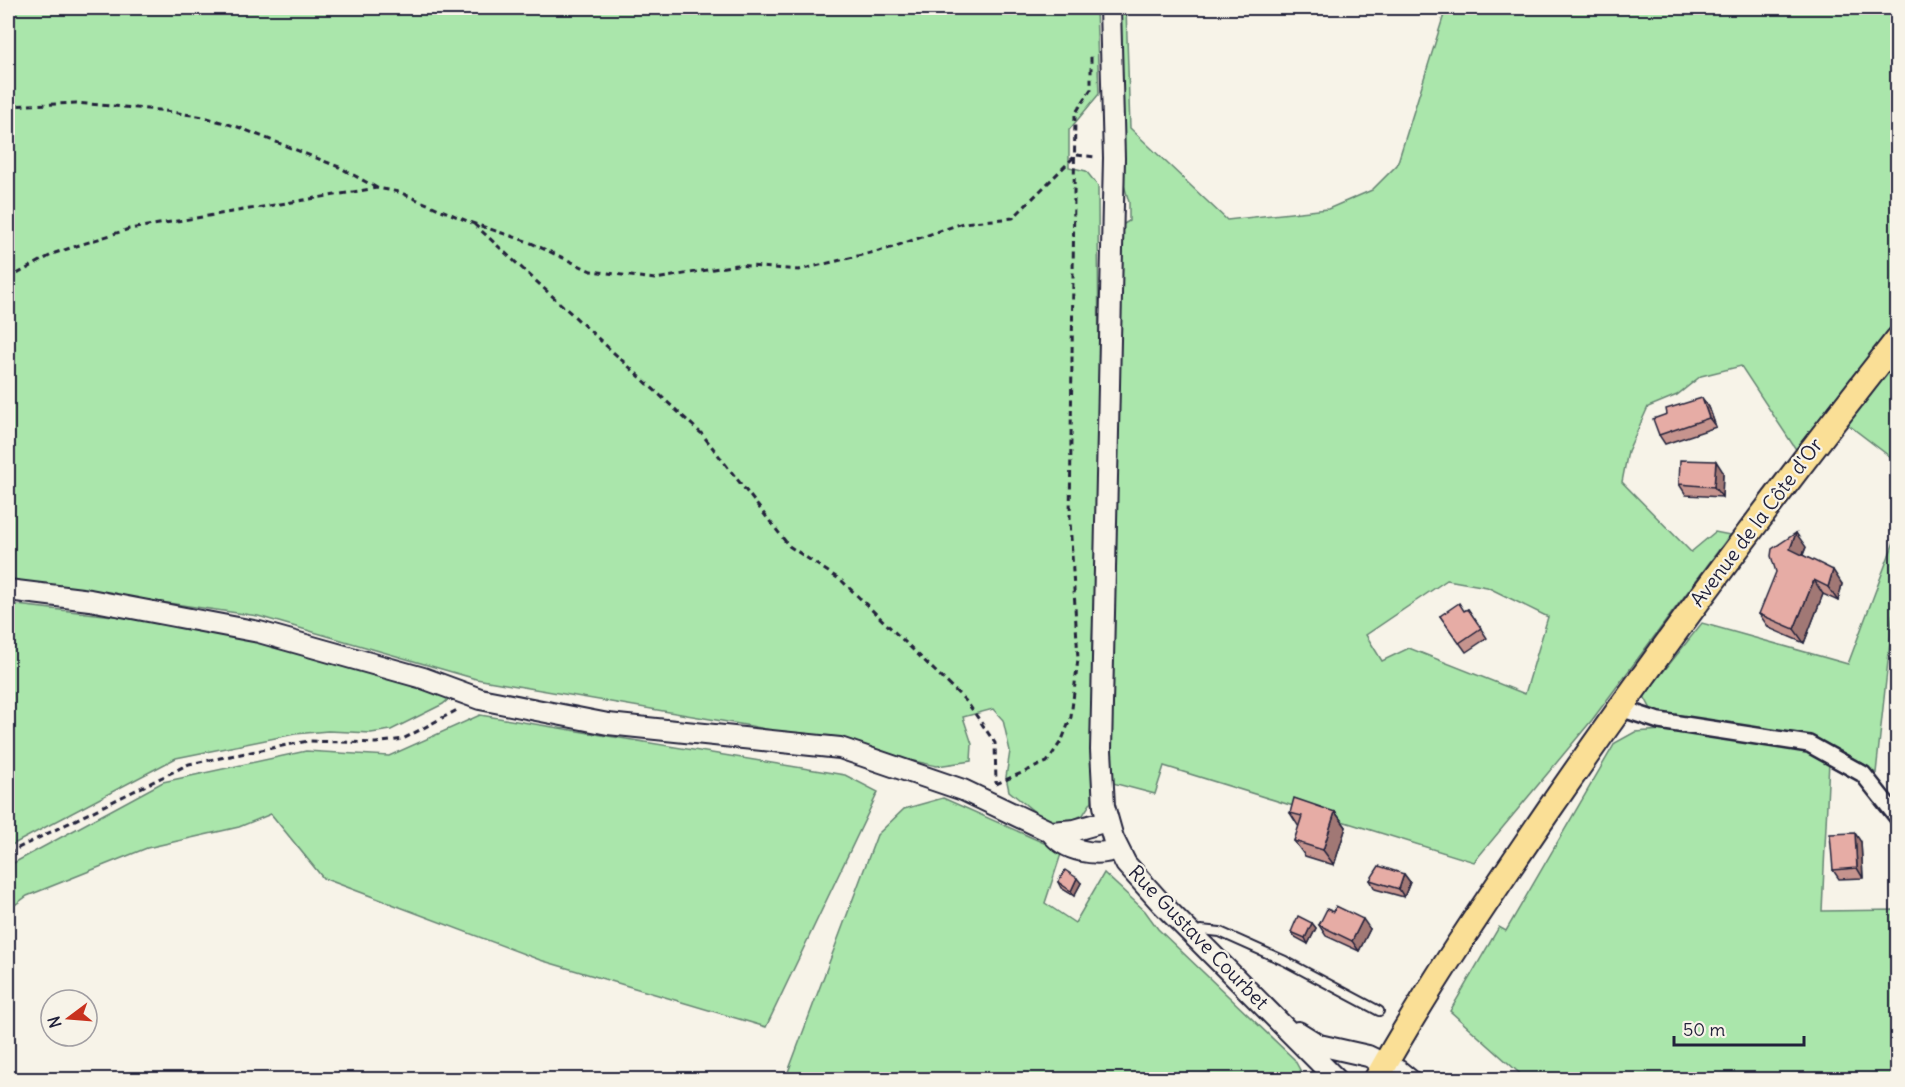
<svg xmlns="http://www.w3.org/2000/svg" width="1905" height="1087" viewBox="0 0 1905 1087" font-family="Delius,sans-serif">
<rect width="100%" height="100%" fill="#f7f3e8"/>
<filter id="ink" filterUnits="userSpaceOnUse"><feTurbulence type="fractalNoise" baseFrequency=".0167" numOctaves="2"/><feDisplacementMap in="SourceGraphic" scale="12" xChannelSelector="R" yChannelSelector="G"/><feConvolveMatrix kernelMatrix="1 2 1 2 8 2 1 2 1" color-interpolation-filters="sRGB"/></filter>
<g filter="url(#ink)">
<path fill="#aae6ab" stroke="#668473" stroke-width="1.5" fill-rule="evenodd" d="M 8,8 L 1096,8 L 1099,94 L 1069,130 L 1069,167 L 1086,171 L 1098,186 L 1099,417 L 1092,651 L 1094,768 L 1092,801 L 1083,815 L 1066,823 L 1047,822 L 1009,791 L 1006,777 L 1010,751 L 1003,720 L 993,709 L 963,717 L 972,744 L 971,761 L 937,766 L 751,726 L 476,679 L 258,616 L 8,580 Z
M 1116,8 L 1126,8 L 1130,128 L 1227,220 L 1328,209 L 1372,190 L 1397,165 L 1446,8 L 1897,8 L 1897,319 L 1797,451 L 1741,366 L 1701,376 L 1677,395 L 1648,407 L 1628,451 L 1622,482 L 1691,552 L 1715,532 L 1730,535 L 1592,720 L 1474,862 L 1164,766 L 1155,794 L 1109,782 L 1116,565 L 1117,228 L 1129,221 L 1129,202 L 1120,171 ZM 1447,580 L 1487,587 L 1548,617 L 1525,694 L 1409,648 L 1382,661 L 1366,635 Z
M 1897,360 L 1897,462 L 1846,423 Z
M 1897,534 L 1897,616 L 1893,615 L 1876,773 L 1830,750 L 1652,711 L 1644,696 L 1702,623 L 1848,664 Z
M 8,604 L 157,621 L 284,646 L 451,697 L 443,704 L 391,730 L 371,733 L 328,731 L 295,734 L 176,758 L 8,847 Z
M 480,715 L 845,775 L 878,792 L 766,1027 L 540,960 L 323,878 L 271,814 L 239,827 L 147,848 L 27,896 L 8,910 L 8,866 L 163,782 L 306,751 L 389,756 Z
M 1662,730 L 1785,746 L 1808,751 L 1829,761 L 1822,911 L 1897,910 L 1897,1079 L 1526,1079 L 1450,1011 L 1499,927 L 1506,931 L 1615,743 L 1635,732 Z
M 943,798 L 1062,851 L 1045,903 L 1075,923 L 1104,873 L 1145,911 L 1158,929 L 1294,1059 L 1305,1079 L 785,1080 L 877,835 L 904,809 Z"/>
<g fill="none" stroke-linecap="round" stroke-linejoin="round">
<defs>
<path id="service" d="M 1194,935 L 1201,930 L 1220,932 L 1285,961 L 1379,1011"/>
<path id="minor" d="M 1620,708 L 1659,721 L 1809,744 L 1863,774 L 1898,818"/>
<path id="tertiary" d="M 1110,8 L 1114,158 L 1101,750 L 1104,806 L 1113,838 L 1126,864 L 1161,903 L 1337,1080
M 8,590 L 90,600 L 259,632 L 423,678 L 480,699 L 608,724 L 840,748 L 963,790 L 1051,832 C 1064,851 1098,858 1118,848
M 1051,832 L 1075,830 L 1107,821
M 1298,1032 L 1319,1045 L 1368,1056 L 1399,1071 L 1410,1080"/>
<path id="primary" d="M 1376,1080 C 1428,987 1488,899 1548,811 C 1659,650 1777,493 1898,339"/>
</defs>
<use href="#service" stroke="#22223b" stroke-width="12"/>
<use href="#minor" stroke="#22223b" stroke-width="20"/>
<use href="#tertiary" stroke="#22223b" stroke-width="24"/>
<use href="#primary" stroke="#22223b" stroke-width="28"/>
<path stroke="#22223b" stroke-width="3" stroke-dasharray="6 4.5" stroke-linecap="butt" d="M 8,106 L 76,103 L 159,110 L 204,117 L 238,127 L 339,167 L 377,188
M 474,224 L 702,434 L 789,546 L 842,581 L 967,702 L 995,743 L 996,783
M 8,279 L 55,253 L 129,229 L 377,188 L 399,192 L 472,223 L 529,242 L 591,271 L 655,279 L 737,265 L 799,270 L 887,249 L 963,223 L 1013,218 L 1076,155 L 1097,157
M 996,784 L 1047,762 L 1062,740 L 1071,717 L 1078,659 L 1070,520 L 1075,114 L 1091,89 L 1091,54
M 8,853 L 189,764 L 308,741 L 376,743 L 403,739 L 457,710"/>
<use href="#service" stroke="#f7f3e8" stroke-width="8"/>
<use href="#minor" stroke="#f7f3e8" stroke-width="15"/>
<use href="#tertiary" stroke="#f7f3e8" stroke-width="20"/>
<use href="#primary" stroke="#fadf96" stroke-width="24"/>
</g>
<path fill="#c6948e" stroke="#22223b" stroke-width="1.5" d="M 1702,398 L 1709,407 L 1716,427 L 1665,444 L 1659,435 Z
M 1723,472 L 1722,497 L 1686,495 L 1679,484 Z
M 1806,547 L 1803,555 L 1842,584 L 1838,601 L 1823,594 L 1804,643 L 1769,628 L 1759,614 Z
M 1468,609 L 1487,638 L 1466,652 L 1440,616 L 1464,611 Z
M 1335,812 L 1346,827 L 1334,865 L 1305,856 L 1294,841 L 1299,827 L 1290,813 Z
M 1861,842 L 1863,878 L 1839,879 L 1833,870 Z
M 1404,874 L 1410,882 L 1404,897 L 1375,889 L 1370,880 Z
M 1058,882 L 1081,883 L 1074,896 L 1061,888 Z
M 1312,923 L 1316,928 L 1308,944 L 1295,937 L 1291,932 Z
M 1319,925 L 1370,929 L 1359,951 L 1326,936 Z"/>
<path fill="#a17874" stroke="#22223b" stroke-width="1.5" d="M 1702,398 L 1709,407 L 1716,427 L 1709,418 Z
M 1716,461 L 1723,472 L 1722,497 L 1714,487 Z
M 1796,533 L 1806,547 L 1799,563 L 1790,549 Z
M 1833,570 L 1842,584 L 1838,601 L 1828,587 Z
M 1814,580 L 1823,594 L 1804,643 L 1794,629 Z
M 1335,812 L 1346,827 L 1334,865 L 1323,850 Z
M 1855,833 L 1861,842 L 1863,878 L 1857,868 Z
M 1404,874 L 1410,882 L 1404,897 L 1399,889 Z
M 1077,878 L 1081,883 L 1074,896 L 1071,891 Z
M 1363,919 L 1370,929 L 1359,951 L 1352,941 Z
M 1312,923 L 1316,928 L 1308,944 L 1305,938 Z"/>
<path fill="#e6aca5" stroke="#22223b" stroke-width="1.5" d="M 1702,398 L 1709,418 L 1659,435 L 1653,419 L 1667,414 L 1666,409 Z
M 1680,460 L 1716,461 L 1714,487 L 1679,484 Z
M 1796,533 L 1790,549 L 1833,570 L 1828,587 L 1814,580 L 1794,629 L 1759,614 L 1776,572 L 1771,556 L 1772,549 Z
M 1459,603 L 1464,611 L 1468,609 L 1481,628 L 1459,643 L 1440,616 Z
M 1294,798 L 1335,812 L 1323,850 L 1294,841 L 1302,816 L 1290,813 Z
M 1855,833 L 1857,868 L 1833,870 L 1830,834 Z
M 1379,866 L 1404,874 L 1399,889 L 1370,880 Z
M 1065,870 L 1077,878 L 1071,891 L 1058,882 Z
M 1336,906 L 1363,919 L 1352,941 L 1319,925 L 1327,909 L 1334,912 Z
M 1298,916 L 1312,923 L 1305,938 L 1291,932 Z
M 1477,1076 L 1481,1080 L 1473,1080 Z"/>
</g>
<g text-anchor="middle" dominant-baseline="central" stroke-width="4.5" stroke-linejoin="round" paint-order="stroke">
<g font-size="20" fill="#22223b" stroke="#f7f3e8">
<text transform="translate(1756 522) rotate(-53)">Avenue de la Côte d'Or</text>
<text transform="translate(1199 937) rotate(46)">Rue Gustave Courbet</text>
</g>
</g>
<rect width="1905" height="1087" fill="none" stroke="#f7f3e8" stroke-width="30"/>
<rect x="15" y="15" width="1875" height="1057" fill="none" stroke="#22223b" stroke-width="2" filter="url(#ink)"/>
<g transform="translate(69 1018) rotate(254)"><circle r="28" fill="#f7f3e8" stroke="#a29fa3" stroke-width="1.5"/>
<path d="M0-4.5L10 22L0 15L-10 22Z" fill="#c8321e"/>
<text y="-9" font-size="16" font-weight="bold" text-anchor="middle" fill="#22223b">N</text>
</g>
<path d="M1674 1036v9h130v-9" fill="none" stroke="#22223b" stroke-width="3"/>
<text x="1683" y="1036" font-size="18" fill="#22223b" stroke="#f7f3e8" stroke-width="4.5" paint-order="stroke">50 m</text>
</svg>
